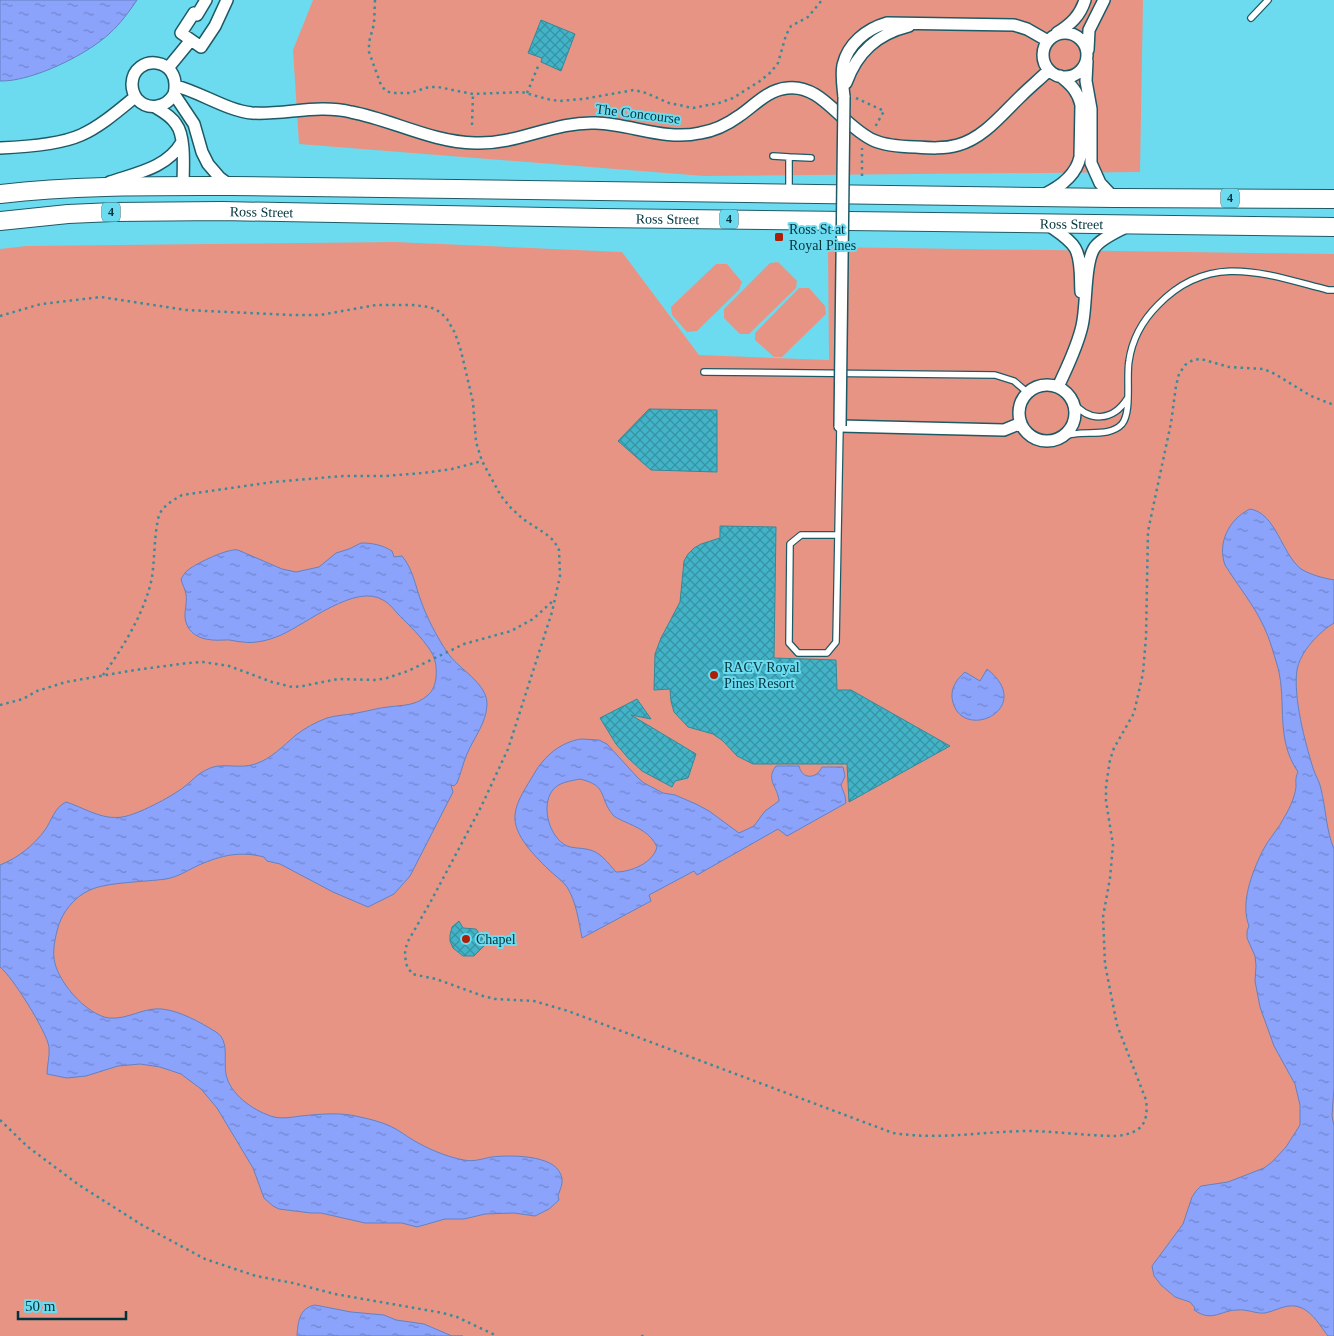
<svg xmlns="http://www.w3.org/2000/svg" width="1334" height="1336" viewBox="0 0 1334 1336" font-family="Georgia,serif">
<defs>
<pattern id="water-ripples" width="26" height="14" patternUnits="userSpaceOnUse" patternTransform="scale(1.25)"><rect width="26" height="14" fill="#8ca3fc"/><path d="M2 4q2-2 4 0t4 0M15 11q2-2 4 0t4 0" fill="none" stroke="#7086cd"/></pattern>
<pattern id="building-cross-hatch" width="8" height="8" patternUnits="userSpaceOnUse" patternTransform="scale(1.25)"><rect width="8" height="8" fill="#43b4c8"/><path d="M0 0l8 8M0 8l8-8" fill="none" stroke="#3693a4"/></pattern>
</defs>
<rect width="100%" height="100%" fill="#6ddbef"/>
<path fill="#e89484" d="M 313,0 L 1143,0 L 1140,172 L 704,176 L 299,144 L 293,50 Z
M 395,242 L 622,252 L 699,355 L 829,360 L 828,247 L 1334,254 L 1334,1336 L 0,1336 L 0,249 L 26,246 Z
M 778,262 L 797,281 L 796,288 L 749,334 L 740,334 L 724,318 L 724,309 L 770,263 Z
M 716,264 L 727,264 L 742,282 L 739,290 L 697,331 L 687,332 L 672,315 L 671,307 Z
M 799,288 L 809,288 L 825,306 L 826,314 L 782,357 L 774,357 L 755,340 L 755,333 Z"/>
<path fill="url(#water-ripples)" stroke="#6282c2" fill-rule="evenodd" d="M 0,0 L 137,0 C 129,12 120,24 110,33 C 87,55 31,82 0,81 Z
M 1250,509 C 1276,513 1281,553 1301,569 C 1311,575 1323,578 1334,580 L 1334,623 C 1319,632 1300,652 1297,670 C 1293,697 1305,742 1313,768 C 1315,775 1320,782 1321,789 C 1326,809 1326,830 1334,849 L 1334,1088 L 1332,1116 L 1334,1126 L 1334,1336 L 1328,1336 C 1320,1326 1314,1314 1302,1308 C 1288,1302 1279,1310 1265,1313 C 1256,1314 1247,1309 1238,1310 C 1220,1310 1213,1323 1194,1310 L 1195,1308 L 1190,1302 L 1175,1297 L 1161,1285 L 1154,1276 L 1152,1266 L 1183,1224 L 1192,1197 L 1196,1191 L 1201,1186 L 1228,1182 L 1264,1168 L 1272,1162 L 1286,1147 L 1300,1125 L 1300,1105 L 1295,1084 L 1274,1046 L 1260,1007 L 1255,981 L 1256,966 L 1255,956 L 1247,938 L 1247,931 L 1249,926 C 1240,903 1252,873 1262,852 C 1268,839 1279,829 1285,816 C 1290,808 1295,796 1296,787 C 1296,782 1295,778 1298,772 C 1275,738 1287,704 1278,668 C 1274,655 1270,639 1264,627 C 1254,605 1238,586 1225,565 C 1217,543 1229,519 1250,509 Z
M 361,543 C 373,543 382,545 392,551 L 394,557 L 402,556 C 413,569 415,585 421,601 C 427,618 437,637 447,652 C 458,669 488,683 487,705 C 486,724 474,737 467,754 C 463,763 461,773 457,783 L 454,786 L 451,785 L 453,792 L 410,876 L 394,894 L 368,907 L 333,892 L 280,864 L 267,861 L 264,857 C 240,851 222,855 199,865 C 188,870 178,877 166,879 C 145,882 107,882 90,890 C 74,897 61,913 57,931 C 55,939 53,949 54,958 C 56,980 86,1015 109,1018 C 127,1020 144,1007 162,1009 C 180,1011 200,1022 216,1032 C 231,1041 222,1064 227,1078 C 233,1097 256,1112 274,1117 C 283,1119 293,1117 301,1116 C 320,1114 342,1112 360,1117 C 370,1119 381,1122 390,1126 C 399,1130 406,1136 413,1140 C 428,1149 447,1157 464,1160 C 473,1162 482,1159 491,1157 C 508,1155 554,1154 561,1175 C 564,1183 560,1189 558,1196 L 559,1200 L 549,1209 L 535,1216 L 514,1213 L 485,1214 L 464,1219 L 445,1219 L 417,1227 L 402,1223 L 365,1223 L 321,1213 L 311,1213 L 279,1209 L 273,1206 L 264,1198 L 253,1168 L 217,1108 L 201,1089 L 181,1074 L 160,1067 L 140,1064 L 118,1066 L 86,1076 L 67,1078 L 47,1074 C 47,1065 50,1056 49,1047 C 47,1032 12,976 0,967 L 0,865 C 18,858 34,845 45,830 C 52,820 54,808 66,802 C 85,808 101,820 122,817 C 137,815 171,797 184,787 C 192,781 197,774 206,770 C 221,761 239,770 255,764 C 271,759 283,746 296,735 C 305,728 316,722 327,718 C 337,715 347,715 357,713 C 368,711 378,708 388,707 C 403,705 416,706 428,695 C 438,687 438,666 433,655 C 426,642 413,629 403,619 C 396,613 391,604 383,600 C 356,583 306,624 281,635 C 270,640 254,644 243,642 C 236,642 230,639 224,640 C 210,641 193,639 187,625 C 182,615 188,604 186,594 C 185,589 182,584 181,579 C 183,576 185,572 188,570 C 197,563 228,548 238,550 L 282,569 L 296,572 L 319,567 L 336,553 L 349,549 Z
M 987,669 C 1038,709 959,745 952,698 C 951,687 957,679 965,672 L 980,681 Z
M 581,739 L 599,740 L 607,744 L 638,778 L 644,783 L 663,793 L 675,795 L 696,804 L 709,811 L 739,833 L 754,826 L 765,811 L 779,801 C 778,787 765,780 776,766 L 799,766 C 802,780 817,779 822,767 L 843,767 L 845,776 L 841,785 L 845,796 L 846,803 L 787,836 L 778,829 L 697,875 L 694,871 L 649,895 L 651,901 L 582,938 C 579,922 576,901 567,887 C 562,880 554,875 548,869 C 535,856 513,835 515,815 C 516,801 527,786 534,774 C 544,756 561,742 581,739 ZM 580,779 C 609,786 598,797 613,815 C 615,818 620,819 623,821 C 637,827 651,833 657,847 C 653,863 631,872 616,872 C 607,862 600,851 586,849 C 580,848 572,848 567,846 C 549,837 541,807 552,791 C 558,782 571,781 580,779 Z
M 315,1305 L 351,1312 L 384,1315 L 396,1320 L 424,1324 L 452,1336 L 463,1336 L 297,1336 C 298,1322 299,1308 315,1305 Z"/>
<path fill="url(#building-cross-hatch)" stroke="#348999" d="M 541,20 L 575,34 L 561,71 L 541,62 L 542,58 L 528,53 Z
M 649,409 L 717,410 L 717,472 L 651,470 L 618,441 Z
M 720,526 L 776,527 L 774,658 L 836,660 L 837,690 L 851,690 L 950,746 L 849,802 L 847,764 L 753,764 L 737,756 L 723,741 L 713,734 L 688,727 L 674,712 L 671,701 L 670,689 L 654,690 L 655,654 L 661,638 L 680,602 L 684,561 L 688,554 L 694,548 L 701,544 L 720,538 Z
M 637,699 L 651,719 L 631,715 L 696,754 L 688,778 L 675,781 L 672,787 L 642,771 L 628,758 L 616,744 L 600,718 Z
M 459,921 L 463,928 L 476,929 L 482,937 L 484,946 L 474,956 L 463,956 L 453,948 L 450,941 L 450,935 L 452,927 Z"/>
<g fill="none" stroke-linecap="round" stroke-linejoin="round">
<defs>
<path id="service" d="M 1251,18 L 1268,0
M 773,156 L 789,157 L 789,191
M 789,157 L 811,158
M 704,372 L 995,375 L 1014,381 L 1028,393
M 1073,402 C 1089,423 1113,421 1127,399
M 1060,438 C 1065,436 1069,434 1074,434 C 1089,431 1110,437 1122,424 C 1132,412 1126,377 1129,361 C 1132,340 1143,320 1158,305 C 1210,251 1265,274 1328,290 L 1334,290
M 838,535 L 801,535 L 790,544 L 789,643 L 798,653 L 827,653 L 836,642 L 840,426"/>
<path id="minor" d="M 206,0 L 197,15 L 194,13 L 181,33 L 201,47 L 215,26 L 227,0
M1043 55a22 22 0 1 1 44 0a22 22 0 1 1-44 0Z
M 1057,33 C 1071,24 1080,16 1085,0
M 1088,50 L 1089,30 L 1104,0
M 1087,61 L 1086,81 L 1091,109 L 1091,163 L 1100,183 L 1114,198
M 168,68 L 191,40
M 846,83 C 857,52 877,34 909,26
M 176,86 C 200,92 228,111 252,113 C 285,115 318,104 351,112 C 393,120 431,142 475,143 C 517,145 554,121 596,123 C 631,124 665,141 700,133 C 713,131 728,124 739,116 C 754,106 767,90 787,88 C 809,85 825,101 840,115 C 868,141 877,146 915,147 C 930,148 944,149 958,145 C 984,138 1003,113 1021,96 C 1030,87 1040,79 1049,70
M 174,94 C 166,108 148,111 137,99 C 134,95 132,90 132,84 C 133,53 183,56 174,94 L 194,124 L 202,152 L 208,164 L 220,178 L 231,186
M 844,97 C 843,87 841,75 843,65 C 848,44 866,29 887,23 L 1014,25 L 1027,29 L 1048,41
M 155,107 C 162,111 171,116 176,124 C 186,137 183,169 183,186
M 0,148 C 24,147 59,145 81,135 C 101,126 119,110 135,97
M 110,182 C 137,173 167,168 182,142
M 1043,195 C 1060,187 1076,176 1080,157 L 1081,105 C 1078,92 1071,84 1060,76
M 1047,224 C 1056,231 1069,238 1075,248 C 1082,260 1080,279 1081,292
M1019 413a28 28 0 1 1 56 0a28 28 0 1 1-56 0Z
M 1058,387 C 1067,367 1077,348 1082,326 C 1087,306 1084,262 1095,247 C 1102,238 1118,231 1128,226
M 840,426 L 1004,430 L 1021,423"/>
<g id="primary">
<path d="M 0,194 C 77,185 154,186 231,186 L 1114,198 L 1334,199"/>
<path id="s1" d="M 0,221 L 68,214 L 114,212 L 222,211 L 601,218 L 1334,227"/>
</g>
</defs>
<use href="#service" stroke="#1e5a65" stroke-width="8"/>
<use href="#minor" stroke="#1e5a65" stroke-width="14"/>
<use href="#primary" stroke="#1e5a65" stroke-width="20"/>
<path stroke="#398b99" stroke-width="2.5" stroke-dasharray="2.5 4" stroke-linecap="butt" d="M 375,0 L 374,24 L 369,42 L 369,52 L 381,85 L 386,91 L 392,93 L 410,93 L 429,87 L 438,87 L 473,94 L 522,92 L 547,99 L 559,101 L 583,99 L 634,90 L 646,93 L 669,103 L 693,108 L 719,103 L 733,98 L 760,81 L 771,72 L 778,63 L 786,35 L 791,26 L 808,17 L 822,0
M 527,93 L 539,64
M 856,98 L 884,111 L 875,127
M 472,125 L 473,94
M 862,176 L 862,148
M 0,316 L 41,304 L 101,297 L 186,310 L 291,315 L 320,315 L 376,305 L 413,305 L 430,307 L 440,312 L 447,319 L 455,333 L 461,351 L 473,402 L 476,442 L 482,461 L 501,496 L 511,508 L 523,519 L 546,534 L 554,541 L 559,550 L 560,576 L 552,612 L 508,749 L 481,807 L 431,901 L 407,943 L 405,953 L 406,964 L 412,974 L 436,979 L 483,996 L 495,999 L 534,1001 L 568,1011 L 893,1133 C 939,1140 979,1132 1025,1131 C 1056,1131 1087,1136 1117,1136 C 1141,1133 1149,1124 1146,1100 L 1117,1025 L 1105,964 L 1103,917 L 1110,878 L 1113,845 L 1106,801 L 1106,786 L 1110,760 L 1114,748 L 1134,713 L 1143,673 L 1146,637 L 1148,531 L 1171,423 L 1176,386 L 1179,374 L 1185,365 L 1193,360 L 1201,359 L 1229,367 L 1264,369 L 1275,374 L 1311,396 L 1334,405
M 103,675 C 123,648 146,610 152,577 C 155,556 154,535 159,515 C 164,505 172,501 182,495 L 273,482 L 343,476 L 385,476 L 423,473 L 452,469 L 482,461
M 0,705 L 23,699 L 37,691 L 66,682 L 135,670 L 188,663 L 203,662 L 229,666 L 272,682 L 292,687 L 303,686 L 338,679 L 376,680 L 387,678 L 408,671 L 464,644 L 511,631 L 533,619 L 554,600
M 0,1120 L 28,1147 L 79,1185 L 142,1225 L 205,1259 L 256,1276 L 293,1283 L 335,1294 L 443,1313 L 457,1317 L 497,1336
M 641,1336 L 645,1336"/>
<use href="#service" stroke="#fff" stroke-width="5.5"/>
<use href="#minor" stroke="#fff" stroke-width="11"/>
<use href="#primary" stroke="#fff" stroke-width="18"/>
<defs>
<path id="minor-bridge" d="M 840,426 L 844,97"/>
</defs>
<use href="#minor-bridge" stroke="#1e5a65" stroke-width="14" stroke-linecap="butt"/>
<use href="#minor-bridge" stroke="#fff" stroke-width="11"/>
</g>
<g fill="#ad1e08" stroke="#6ddbef" stroke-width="2">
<rect x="774" y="232" width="10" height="10" rx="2.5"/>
<circle cx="714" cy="675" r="5"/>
<circle cx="466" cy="939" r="5"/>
</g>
<g text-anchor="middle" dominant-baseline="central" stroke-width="4" stroke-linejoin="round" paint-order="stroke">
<g fill="#6ddbef" stroke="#216672" stroke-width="1">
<rect x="1221" y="188.5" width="18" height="19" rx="4"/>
<rect x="102" y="202.5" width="18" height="19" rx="4"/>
<rect x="720" y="209.5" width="18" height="19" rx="4"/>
</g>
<g font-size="12" font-weight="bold" fill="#00343c">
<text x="1230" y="198">4</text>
<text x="111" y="212">4</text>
<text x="729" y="219">4</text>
</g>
<g font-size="14" fill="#00343c" stroke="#6ddbef">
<text transform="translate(638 114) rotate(7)">The Concourse</text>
<text stroke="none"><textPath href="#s1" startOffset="262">Ross Street</textPath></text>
<text stroke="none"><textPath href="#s1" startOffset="668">Ross Street</textPath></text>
<text stroke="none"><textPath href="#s1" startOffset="1072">Ross Street</textPath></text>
</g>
<g font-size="14" fill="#00343c" stroke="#6ddbef" text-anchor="start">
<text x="789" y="229">Ross St at<tspan x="789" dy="16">Royal Pines</tspan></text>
<text x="724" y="667">RACV Royal<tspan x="724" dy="16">Pines Resort</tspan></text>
<text x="476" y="939">Chapel</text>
</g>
</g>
<path d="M18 1311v8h108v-8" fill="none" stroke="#00343c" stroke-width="2.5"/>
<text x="25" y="1311" font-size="15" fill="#00343c" stroke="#6ddbef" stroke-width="4" paint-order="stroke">50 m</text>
</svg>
